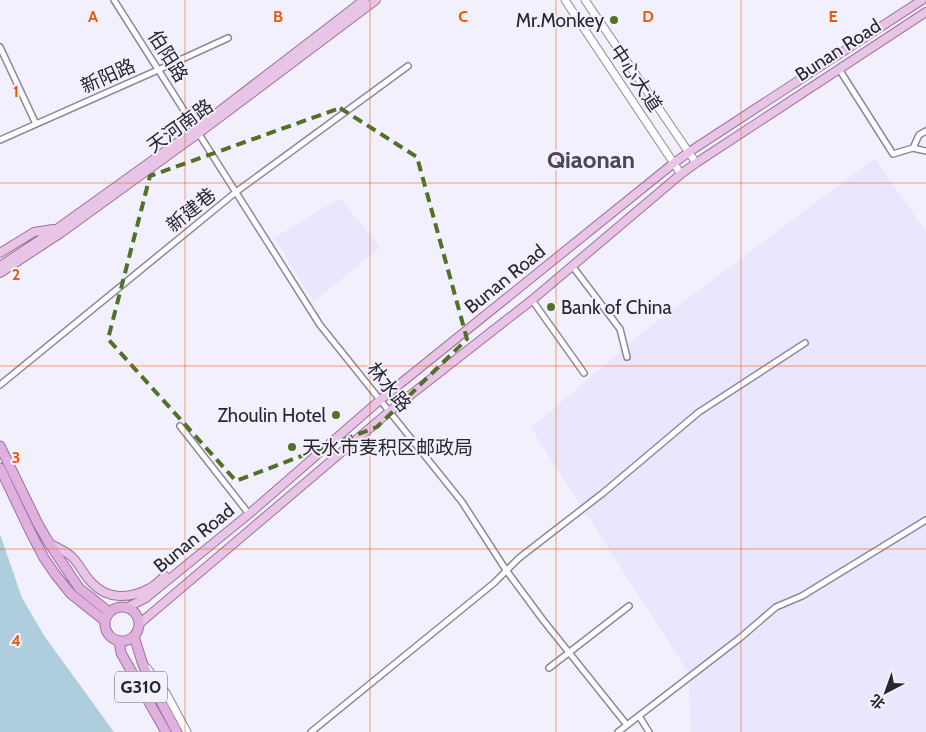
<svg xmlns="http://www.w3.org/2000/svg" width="926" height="732" viewBox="0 0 926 732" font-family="Cabin,'Noto Sans SC',sans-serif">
<rect width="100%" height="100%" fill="#f3f0fd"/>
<path fill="#eae6fd" d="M 875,158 L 926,232 L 926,732 L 691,732 L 688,672 L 531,428 L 643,332 Z
M 340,198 L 380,247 L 314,302 L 274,238 Z"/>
<path fill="#aecedd" d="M 0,534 L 22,598 L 45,637 L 114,732 L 0,732 Z"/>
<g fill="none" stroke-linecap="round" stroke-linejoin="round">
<defs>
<path id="minor" d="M 114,0 L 320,325 L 462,502 L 506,570 L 543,620 L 627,725
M 0,47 L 36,124
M 839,69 L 893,154 L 913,148 L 926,151
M 0,140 L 158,70 L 228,38
M 913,148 L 919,135 L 926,131
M 573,267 L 620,329 L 627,357
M 532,300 L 584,373
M 0,385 L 236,192 L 408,66
M 180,426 L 249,514
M 549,668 L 629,606
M 639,716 L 649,732
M 311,732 L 494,583 L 519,558 L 603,493 L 699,412 L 805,343
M 618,732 L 740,638 L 776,607 L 802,596 L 926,520"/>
<path id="secondary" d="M 565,0 L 681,174
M 585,0 L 696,163
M 147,668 L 166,693 L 187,732"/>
<path id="primary" d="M 0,253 L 34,232 L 53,229
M 0,266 L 58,228 L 196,129 L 364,0
M 0,273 L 61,233 L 199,133 L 376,0
M 49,543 C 57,548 67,551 73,558 C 80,565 84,575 92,583 C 108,600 130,599 150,588 C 155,585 160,580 165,576
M 126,608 L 146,598 L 249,514 L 380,400 L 674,163 L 689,152 L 922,0
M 139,624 L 390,411 L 532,300 L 681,174 L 696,163 L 926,12"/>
<path id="trunk" d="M 0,446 L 38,524 L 49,543 L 79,588 L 109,612
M 0,468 L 30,531 L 44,558 L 55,574 L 71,594 L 105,621
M105 624a17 17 0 1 1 34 0a17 17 0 1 1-34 0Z
M 134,636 L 142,662 L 150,681 L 177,732
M 119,641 L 121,653 L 166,732"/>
</defs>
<use href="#minor" stroke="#8d899d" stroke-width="8"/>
<use href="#secondary" stroke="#8d899d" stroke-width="9"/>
<use href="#primary" stroke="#9b739c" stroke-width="10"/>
<use href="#trunk" stroke="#9b739c" stroke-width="11"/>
<use href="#minor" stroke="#fff" stroke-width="5"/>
<use href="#secondary" stroke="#fff" stroke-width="7"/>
<use href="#primary" stroke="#e8c4e7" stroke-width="8"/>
<use href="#trunk" stroke="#e0b0df" stroke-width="9"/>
</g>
<path fill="none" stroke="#527128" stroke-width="4" stroke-dasharray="10 6" stroke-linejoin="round" d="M 340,108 L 417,157 L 467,339 L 377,427 L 236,481 L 108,339 L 150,176 Z"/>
<path fill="none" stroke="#e8590c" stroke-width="1" stroke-opacity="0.55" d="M 185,0 L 185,732M 370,0 L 370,732M 556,0 L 556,732M 741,0 L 741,732M 0,183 L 926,183M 0,366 L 926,366M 0,549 L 926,549"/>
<g fill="#527128" stroke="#f3f0fd" stroke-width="2">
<circle cx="614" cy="20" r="5"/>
<circle cx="551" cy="307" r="5"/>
<circle cx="336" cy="415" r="5"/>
<circle cx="292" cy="447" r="5"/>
</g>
<g text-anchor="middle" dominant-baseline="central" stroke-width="4" stroke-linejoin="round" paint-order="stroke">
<rect fill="#f3f0fd" stroke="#65636c" stroke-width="1" x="115" y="671.5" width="52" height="31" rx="4"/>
<g font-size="18" font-weight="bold" fill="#28262e">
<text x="141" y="687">G310</text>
</g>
<g font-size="19" fill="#28262e" stroke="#f3f0fd" text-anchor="end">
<text x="604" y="20">Mr.Monkey</text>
<text x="561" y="307" text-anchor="start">Bank of China</text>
<text x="326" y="415">Zhoulin Hotel</text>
<text x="302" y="447" text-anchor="start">天水市麦积区邮政局</text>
</g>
<g font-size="19" fill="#28262e" stroke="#f3f0fd">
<text transform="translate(838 50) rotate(-33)">Bunan Road</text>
<text transform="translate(168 56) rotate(58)">伯阳路</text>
<text transform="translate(108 76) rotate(-24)">新阳路</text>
<text transform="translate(636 78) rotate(56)">中心大道</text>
<text transform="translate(180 126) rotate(-36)">天河南路</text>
<text transform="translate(191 210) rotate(-39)">新建巷</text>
<text transform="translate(505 279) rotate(-39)">Bunan Road</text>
<text transform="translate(389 387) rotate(51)">林水路</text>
<text transform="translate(194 538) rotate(-39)">Bunan Road</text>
</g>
<g font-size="24" font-weight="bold" fill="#4b4759" stroke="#f3f0fd">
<text x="591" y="159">Qiaonan</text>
</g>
</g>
<g font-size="16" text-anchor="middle" font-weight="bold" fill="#e8590c" stroke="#f3f0fd" stroke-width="4" stroke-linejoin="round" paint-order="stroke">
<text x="93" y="22">A</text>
<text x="278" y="22">B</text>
<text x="463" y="22">C</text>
<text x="648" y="22">D</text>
<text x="833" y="22">E</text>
<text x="16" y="97">1</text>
<text x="16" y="280">2</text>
<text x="16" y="463">3</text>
<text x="16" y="646">4</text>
</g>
<g transform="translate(886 692) rotate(221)" stroke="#f3f0fd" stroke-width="4" paint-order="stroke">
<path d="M0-4L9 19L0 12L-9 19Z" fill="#28262e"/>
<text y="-8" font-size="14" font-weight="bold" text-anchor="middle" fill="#28262e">北</text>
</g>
</svg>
